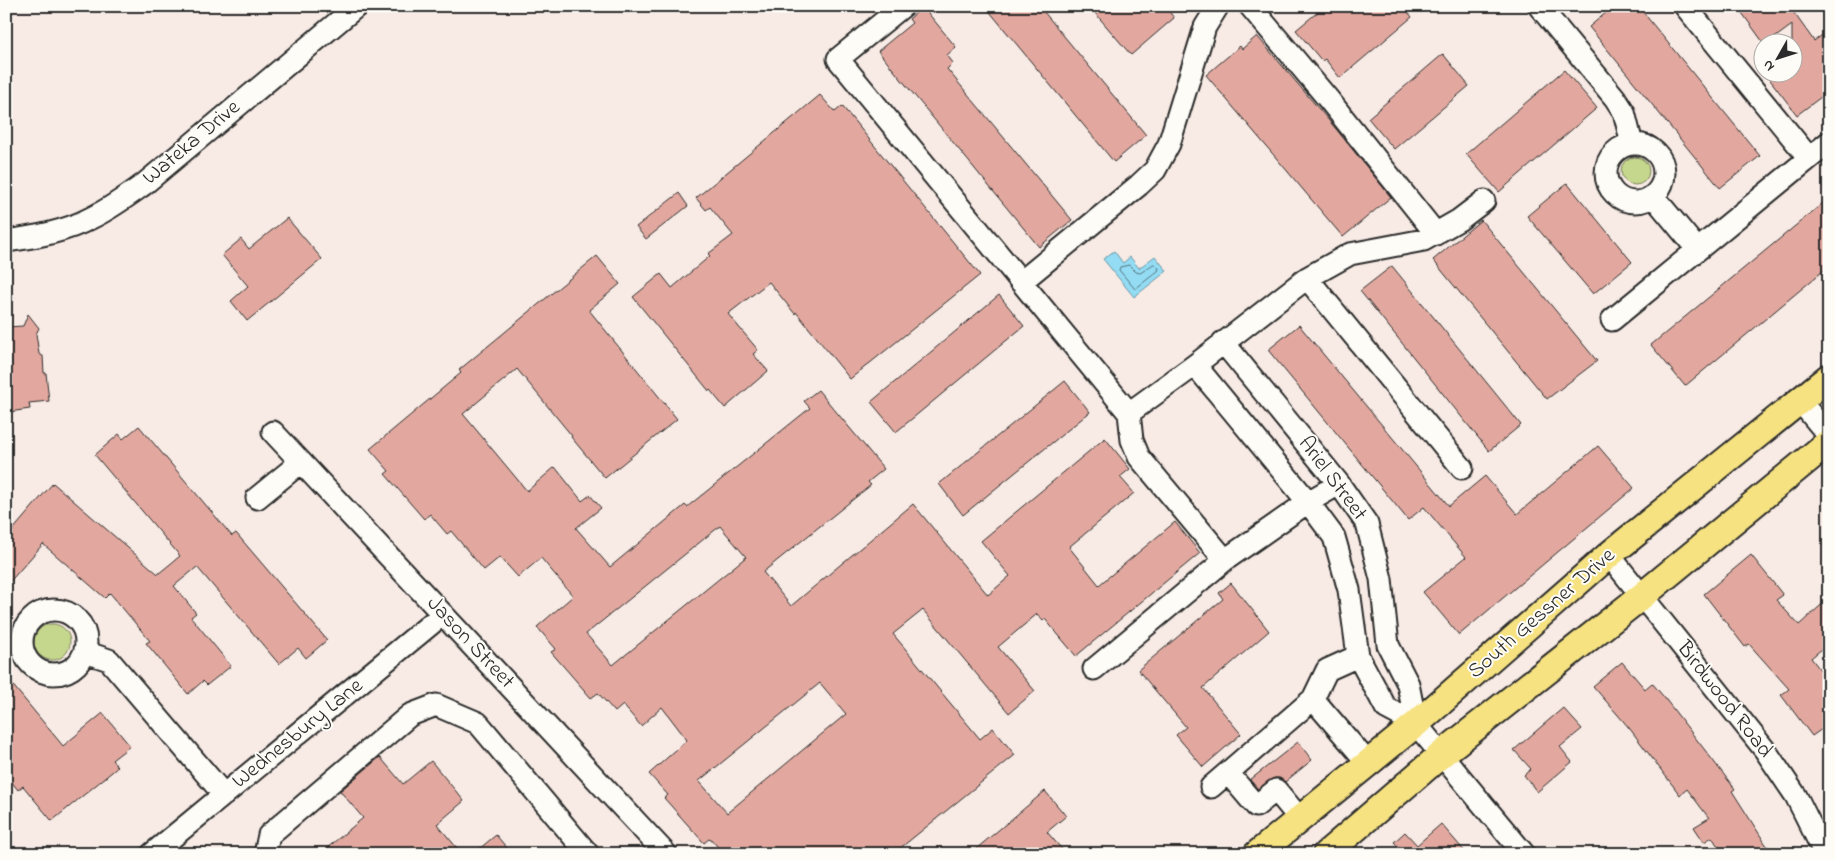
<svg xmlns="http://www.w3.org/2000/svg" width="1835" height="860" viewBox="0 0 1835 860" font-family="'Indie Flower',sans-serif">
<rect width="100%" height="100%" fill="#f8ebe5"/>
<filter id="ink" filterUnits="userSpaceOnUse"><feTurbulence type="fractalNoise" baseFrequency=".02" numOctaves="2"/><feDisplacementMap in="SourceGraphic" scale="10" xChannelSelector="R" yChannelSelector="G"/><feConvolveMatrix kernelMatrix="1 2 1 2 8 2 1 2 1" color-interpolation-filters="sRGB"/></filter>
<g filter="url(#ink)">
<path fill="#c5d78c" stroke="#78815c" d="M1621 171a14 14 0 1 1 28 0a14 14 0 1 1-28 0Z
M34 642a18 18 0 1 1 36 0a18 18 0 1 1-36 0Z"/>
<path fill="#93dcf4" stroke="#6995a4" d="M 1114,251 L 1123,263 L 1130,257 L 1139,268 L 1155,256 L 1167,271 L 1134,297 L 1103,259 Z"/>
<g fill="none" stroke-linecap="round" stroke-linejoin="round">
<path stroke="#55727b" stroke-width="1" d="M 1154,264 L 1159,268 L 1158,271 L 1135,289 L 1119,270 L 1120,267 L 1129,265 L 1136,272 L 1140,273 Z"/>
</g>
<path fill="#e2a89f" stroke="#2b2b2b" fill-rule="evenodd" d="M 985,6 L 1039,6 L 1146,135 L 1114,162 Z
M 1089,6 L 1165,6 L 1174,18 L 1131,55 Z
M 1325,6 L 1403,6 L 1412,17 L 1340,78 L 1325,59 L 1322,61 L 1296,30 Z
M 1614,6 L 1638,6 L 1760,156 L 1720,188 L 1589,27 Z
M 1737,6 L 1789,6 L 1814,41 L 1829,30 L 1829,91 L 1797,115 L 1764,72 L 1792,72 L 1792,25 L 1769,42 L 1763,42 Z
M 923,7 L 956,47 L 947,55 L 953,63 L 947,69 L 1072,220 L 1039,247 L 878,51 L 912,23 L 909,19 Z
M 1257,36 L 1336,129 L 1391,197 L 1343,237 L 1206,75 L 1240,46 L 1242,49 Z
M 1443,54 L 1469,86 L 1394,149 L 1368,118 Z
M 1564,70 L 1597,108 L 1499,192 L 1466,154 Z
M 820,95 L 835,112 L 842,106 L 980,275 L 850,379 L 796,312 L 795,314 L 769,282 L 728,314 L 758,350 L 753,354 L 768,371 L 725,408 L 710,390 L 709,391 L 633,297 L 661,274 L 672,288 L 710,256 L 708,254 L 733,235 L 710,207 L 706,210 L 696,198 Z
M 1567,183 L 1632,262 L 1593,294 L 1527,216 Z
M 679,193 L 688,206 L 646,239 L 636,227 Z
M 1829,198 L 1829,266 L 1685,386 L 1651,345 Z
M 287,218 L 322,259 L 247,321 L 231,301 L 248,286 L 222,255 L 241,239 L 249,249 Z
M 1481,220 L 1597,361 L 1547,399 L 1433,260 Z
M 597,256 L 620,284 L 589,310 L 677,419 L 605,478 L 571,437 L 572,436 L 517,369 L 463,414 L 527,491 L 555,467 L 582,501 L 590,495 L 601,508 L 576,528 L 610,567 L 685,505 L 687,507 L 810,408 L 804,401 L 818,390 L 884,469 L 868,482 L 871,485 L 763,572 L 791,606 L 913,504 L 988,595 L 1010,576 L 981,541 L 1105,438 L 1130,469 L 1120,477 L 1134,493 L 1069,547 L 1099,585 L 1175,522 L 1200,553 L 1076,656 L 1045,619 L 1043,621 L 1037,614 L 998,647 L 1035,691 L 1009,713 L 923,610 L 893,634 L 980,739 L 993,728 L 1015,755 L 893,854 L 724,854 L 710,838 L 704,843 L 664,798 L 668,795 L 649,774 L 687,740 L 662,707 L 641,726 L 623,705 L 615,712 L 598,693 L 591,698 L 551,652 L 556,649 L 537,627 L 573,596 L 541,558 L 518,577 L 500,557 L 484,570 L 451,531 L 447,534 L 430,514 L 424,519 L 385,474 L 389,471 L 370,449 L 461,373 L 459,370 ZM 720,526 L 746,557 L 613,665 L 586,634 ZM 820,683 L 846,714 L 727,813 L 699,781 Z
M 1392,266 L 1521,425 L 1489,451 L 1360,291 Z
M 999,295 L 1024,326 L 896,432 L 871,402 Z
M 28,314 L 39,328 L 36,334 L 39,354 L 43,356 L 44,373 L 46,373 L 49,401 L 29,403 L 30,409 L 9,412 L 6,392 L 6,327 L 23,326 Z
M 1299,325 L 1449,506 L 1485,476 L 1517,514 L 1598,446 L 1634,488 L 1459,635 L 1423,592 L 1466,557 L 1424,507 L 1408,520 L 1268,350 Z
M 1065,381 L 1090,412 L 963,515 L 939,484 Z
M 139,426 L 232,536 L 236,533 L 327,640 L 306,658 L 298,648 L 279,664 L 197,567 L 174,586 L 196,613 L 191,617 L 231,666 L 207,685 L 203,681 L 188,694 L 146,643 L 150,641 L 110,593 L 105,598 L 43,544 L 6,586 L 6,538 L 53,483 L 158,574 L 180,556 L 95,455 L 119,434 L 123,439 Z
M 1751,555 L 1783,595 L 1776,600 L 1799,625 L 1829,598 L 1829,643 L 1811,658 L 1829,681 L 1829,724 L 1812,736 L 1781,695 L 1789,689 L 1749,644 L 1745,647 L 1704,594 Z
M 1231,583 L 1269,631 L 1203,688 L 1241,734 L 1203,767 L 1176,735 L 1186,727 L 1138,670 L 1223,599 L 1219,593 Z
M 1622,662 L 1645,689 L 1652,683 L 1663,696 L 1735,789 L 1732,791 L 1772,854 L 1723,854 L 1712,837 L 1704,842 L 1694,827 L 1709,818 L 1687,789 L 1680,795 L 1630,729 L 1593,686 Z
M 6,677 L 63,746 L 103,713 L 130,746 L 112,760 L 118,767 L 52,821 L 23,786 L 18,790 L 6,775 Z
M 1563,708 L 1582,729 L 1560,747 L 1572,762 L 1537,792 L 1524,775 L 1531,769 L 1514,750 Z
M 1298,742 L 1312,760 L 1285,782 L 1280,778 L 1274,778 L 1258,789 L 1250,780 Z
M 380,757 L 403,784 L 431,761 L 464,801 L 437,824 L 462,854 L 320,854 L 363,818 L 340,791 Z
M 1045,791 L 1066,816 L 1047,832 L 1066,854 L 970,854 Z
M 1441,824 L 1467,854 L 1405,854 L 1394,842 L 1405,832 L 1417,845 Z
M 496,835 L 512,854 L 473,854 Z"/>
<g fill="none" stroke-linecap="round" stroke-linejoin="round">
<defs>
<path id="minor" d="M 903,6 L 838,59 L 1129,413 L 1132,440 L 1139,457 L 1225,560
M 1250,6 L 1329,100 L 1436,234
M 1539,6 L 1615,98 L 1624,112 L 1632,144
M 1685,6 L 1809,158
M1606 173a29 29 0 1 1 58 0a29 29 0 1 1-58 0Z
M 1653,196 L 1697,249
M 6,241 C 35,237 65,232 91,218 C 110,209 126,197 143,185 L 357,6
M 1307,278 L 1462,468
M 1021,282 L 1139,185 L 1155,170 L 1169,144 L 1205,27 L 1218,6
M 1612,320 L 1829,142
M 1223,342 L 1339,484 L 1367,524 L 1381,579 L 1388,645 L 1408,684 L 1416,724
M 1195,365 L 1308,502 L 1334,537 L 1349,590 L 1358,656 L 1386,708 L 1416,724 L 1524,854
M 1800,401 L 1829,436
M 1129,413 L 1195,365 L 1307,278 L 1350,254 L 1424,240 L 1459,220 L 1484,201
M 273,432 L 666,854
M 257,498 L 301,462
M 1609,555 L 1765,750 L 1796,796 L 1825,854
M22 642a32 32 0 1 1 64 0a32 32 0 1 1-64 0Z
M 85,652 L 109,660 L 224,795
M 1094,669 L 1225,560 L 1308,502 L 1339,484
M 1313,699 L 1327,670 L 1358,656
M 1228,773 L 1256,806 L 1276,790 L 1300,819
M 1211,787 L 1313,699 L 1368,763
M 152,854 L 443,614
M 265,854 L 269,835 L 410,715 L 436,705 L 478,723 L 588,854"/>
<path id="major" d="M 1257,854 L 1416,724 L 1609,555 L 1829,377
M 1326,854 L 1442,754 L 1642,596 L 1829,442"/>
</defs>
<use href="#minor" stroke="#2b2b2b" stroke-width="25"/>
<use href="#major" stroke="#2b2b2b" stroke-width="30"/>
<use href="#minor" stroke="#fdfcf7" stroke-width="21"/>
<use href="#major" stroke="#f6e281" stroke-width="26"/>
</g>
</g>
<g text-anchor="middle" dominant-baseline="central" stroke-width="4" stroke-linejoin="round" paint-order="stroke">
<g font-size="22" fill="#2b2b2b" stroke="#fdfcf7">
<text transform="translate(192 143) rotate(-40)">Wateka Drive</text>
<text transform="translate(1332 479) rotate(53)">Ariel Street</text>
<text transform="translate(1542 614) rotate(-41)">South Gessner Drive</text>
<text transform="translate(470 643) rotate(47)">Jason Street</text>
<text transform="translate(1724 700) rotate(52)">Birdwood Road</text>
<text transform="translate(298 734) rotate(-39)">Wednesbury Lane</text>
</g>
</g>
<rect width="1835" height="860" fill="none" stroke="#fdfcf7" stroke-width="25"/>
<rect x="12" y="12" width="1810" height="835" fill="none" stroke="#2b2b2b" stroke-width="2" filter="url(#ink)"/>
<g transform="translate(1778 58) rotate(231)"><circle r="24" fill="#fdfcf7" stroke="#a9a8a5"/>
<path d="M0-4L9 19L0 12L-9 19Z" fill="#2b2b2b"/>
<text y="-8" font-size="14" font-weight="bold" text-anchor="middle" fill="#2b2b2b">N</text>
</g>
</svg>
